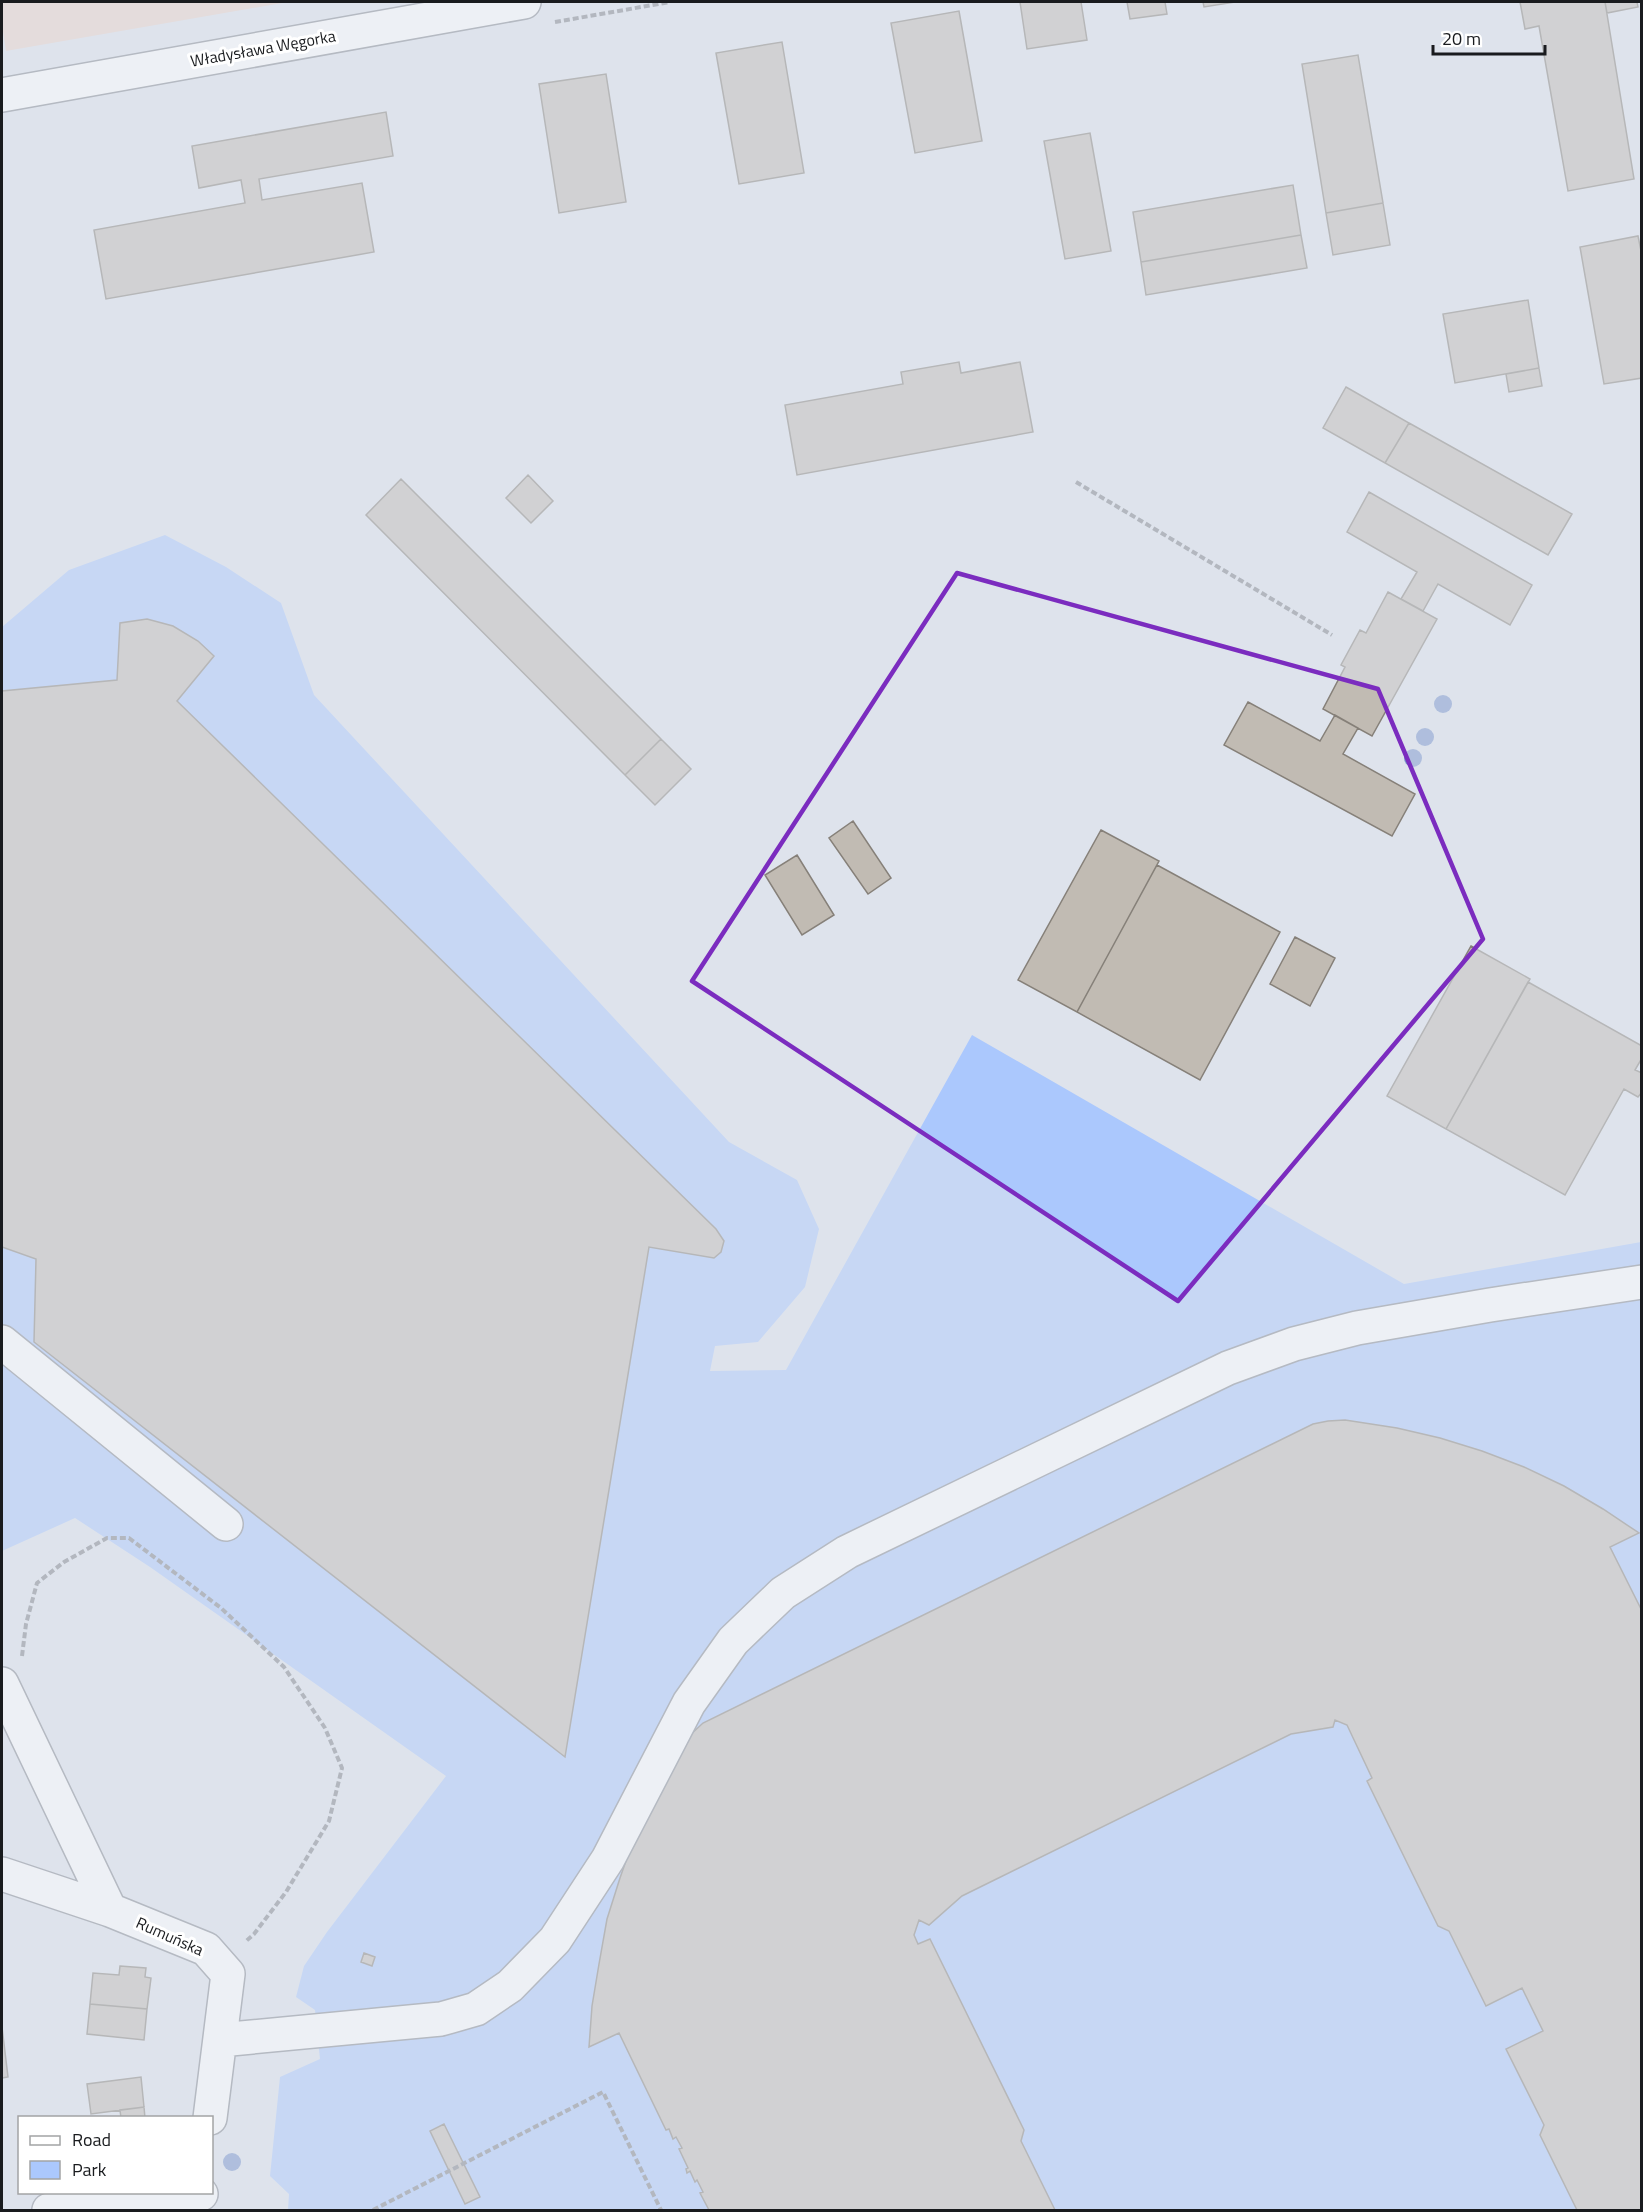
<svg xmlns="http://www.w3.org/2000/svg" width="1643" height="2212" viewBox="0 0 1643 2212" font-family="'Titillium Web',sans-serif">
<rect width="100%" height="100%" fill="#dee3ec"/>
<path fill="#ead3c8" d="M 2,2 L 288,2 L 6,51 L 2,25 Z"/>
<path fill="#abc8fd" d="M 165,535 L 226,567 L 281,603 L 314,695 L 729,1142 L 797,1180 L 819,1229 L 805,1287 L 758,1342 L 715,1346 L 710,1371 L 786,1370 L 972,1035 L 1404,1284 L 1641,1242 L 1641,2210 L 288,2210 L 289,2194 L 270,2176 L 280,2077 L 320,2059 L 315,2010 L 296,1997 L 304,1966 L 327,1932 L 446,1776 L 150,1567 L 75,1518 L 2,1551 L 2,627 L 69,570 Z"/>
<path fill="#c1bbb3" stroke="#868079" stroke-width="1.5" d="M 1020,2 L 1081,2 L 1087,40 L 1027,49 Z
M 1127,2 L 1165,2 L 1167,14 L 1130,19 Z
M 1203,2 L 1235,2 L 1204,7 Z
M 1520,2 L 1605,2 L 1634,179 L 1568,191 L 1539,26 L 1525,29 Z
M 1605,2 L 1637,2 L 1638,7 L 1607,13 Z
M 959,11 L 982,141 L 915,153 L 891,23 Z
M 782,42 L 804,173 L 739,184 L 716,53 Z
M 1358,55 L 1383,203 L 1326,213 L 1302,64 Z
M 606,74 L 626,202 L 559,213 L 539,84 Z
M 386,112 L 393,156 L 259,179 L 262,200 L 362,183 L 374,252 L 106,299 L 94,230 L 245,203 L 241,180 L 199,188 L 192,146 Z
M 1090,133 L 1111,251 L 1065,259 L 1044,141 Z
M 1293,185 L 1301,235 L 1141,262 L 1133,212 Z
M 1383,203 L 1390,245 L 1333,255 L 1326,213 Z
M 1301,235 L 1307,268 L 1146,295 L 1141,262 Z
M 1638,236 L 1642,256 L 1642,378 L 1604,384 L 1580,247 Z
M 1528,300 L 1539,368 L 1455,383 L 1443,314 Z
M 959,362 L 961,373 L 1020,362 L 1033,432 L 797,475 L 785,405 L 903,384 L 901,372 Z
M 1539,368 L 1542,386 L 1509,392 L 1506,374 Z
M 1346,387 L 1409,423 L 1385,463 L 1323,428 Z
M 1409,423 L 1572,514 L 1548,555 L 1385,463 Z
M 528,475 L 553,501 L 531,523 L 506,498 Z
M 401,479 L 661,739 L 625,775 L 366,515 Z
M 1369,492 L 1532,585 L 1510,625 L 1438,584 L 1423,611 L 1401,599 L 1417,572 L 1347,532 Z
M 1388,592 L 1437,619 L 1372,736 L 1323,709 L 1345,667 L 1341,665 L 1360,630 L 1366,633 Z
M 147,619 L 173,626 L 198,641 L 214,656 L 177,701 L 716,1229 L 724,1241 L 721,1252 L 714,1258 L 649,1247 L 565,1757 L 34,1342 L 36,1259 L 2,1247 L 2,691 L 117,680 L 120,623 Z
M 1248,702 L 1320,741 L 1335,715 L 1358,728 L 1343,754 L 1415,794 L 1392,836 L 1224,745 Z
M 661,739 L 691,769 L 655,805 L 625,775 Z
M 853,821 L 891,878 L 868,894 L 829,838 Z
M 1101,830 L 1159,861 L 1077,1012 L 1018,980 Z
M 797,855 L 834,915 L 802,935 L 765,875 Z
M 1157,865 L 1280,932 L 1200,1080 L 1077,1012 Z
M 1295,937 L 1335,958 L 1310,1006 L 1270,984 Z
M 1471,946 L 1530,979 L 1446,1129 L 1387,1096 Z
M 1528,982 L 1642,1046 L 1642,1058 L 1635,1070 L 1642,1073 L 1642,1092 L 1638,1097 L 1624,1089 L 1565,1195 L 1446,1129 Z
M 1345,1420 L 1397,1428 L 1440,1438 L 1482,1451 L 1524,1467 L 1564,1486 L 1603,1509 L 1639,1533 L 1610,1547 L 1642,1611 L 1642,2210 L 1577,2210 L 1540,2135 L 1544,2125 L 1506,2049 L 1543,2031 L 1522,1988 L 1486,2006 L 1449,1931 L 1438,1926 L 1367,1781 L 1372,1778 L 1347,1725 L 1335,1720 L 1333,1727 L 1291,1734 L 962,1896 L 929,1925 L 919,1920 L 914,1935 L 918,1944 L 930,1939 L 1024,2130 L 1021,2141 L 1055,2210 L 709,2210 L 700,2193 L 703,2192 L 697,2180 L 695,2182 L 690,2171 L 687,2173 L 686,2169 L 688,2168 L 679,2149 L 682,2148 L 676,2137 L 673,2139 L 669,2129 L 666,2130 L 619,2033 L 589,2047 L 592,2006 L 599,1964 L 607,1919 L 620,1878 L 635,1835 L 688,1737 L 703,1723 L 1313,1424 L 1328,1421 Z
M 364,1953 L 375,1957 L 372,1966 L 361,1962 Z
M 120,1966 L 146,1968 L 145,1977 L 151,1978 L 147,2009 L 90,2004 L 93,1973 L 119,1975 Z
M 90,2004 L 147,2009 L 144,2040 L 87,2034 Z
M 2,2027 L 8,2077 L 2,2078 Z
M 141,2077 L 144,2107 L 91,2114 L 87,2084 Z
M 144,2107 L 145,2118 L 121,2118 L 120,2110 Z
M 444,2124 L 480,2197 L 465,2204 L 430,2131 Z"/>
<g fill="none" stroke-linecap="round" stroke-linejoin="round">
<defs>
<path id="minor" d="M 2,95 L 524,2
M 2,1342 L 226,1524
M 2,1684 L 110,1910
M 2,1874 L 110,1910 L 206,1949 L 228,1974 L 210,2118
M 220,2040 L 441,2019 L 476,2009 L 510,1986 L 555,1940 L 608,1859 L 689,1703 L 733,1641 L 783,1593 L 847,1552 L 1228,1368 L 1294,1344 L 1357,1328 L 1490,1305 L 1642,1282
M 49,2210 L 201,2194"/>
</defs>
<use href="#minor" stroke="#83878f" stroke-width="36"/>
<path stroke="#7e8288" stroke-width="4" stroke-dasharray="6 3" stroke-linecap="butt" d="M 555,22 L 670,2
M 1076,482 L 1332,635
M 22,1656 L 26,1624 L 37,1583 L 64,1562 L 107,1538 L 129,1538 L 221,1608 L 284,1667 L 325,1728 L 342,1768 L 329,1821 L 286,1892 L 254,1934 L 245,1942
M 373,2210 L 603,2092 L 661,2210"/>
<use href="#minor" stroke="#fff" stroke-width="33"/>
</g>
<g fill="#7591c9">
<circle cx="1443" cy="704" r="9"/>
<circle cx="1425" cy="737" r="9"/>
<circle cx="1413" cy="758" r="9"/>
<circle cx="232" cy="2162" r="9"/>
</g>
<path d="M0 0H1643V2212H0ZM 957,573 L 1378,689 L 1483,939 L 1178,1301 L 692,981 Z" fill="#dee3ec" fill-opacity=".55" fill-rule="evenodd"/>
<path fill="none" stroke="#7b2cbf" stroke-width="4.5" stroke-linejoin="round" d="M 957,573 L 1378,689 L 1483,939 L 1178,1301 L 692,981 Z"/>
<g text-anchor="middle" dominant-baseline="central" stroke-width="6" stroke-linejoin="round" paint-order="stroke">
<g font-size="16" fill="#191b1e" stroke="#fff">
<text transform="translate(263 48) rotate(-10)">Władysława Węgorka</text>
<text transform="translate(170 1936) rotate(24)">Rumuńska</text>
</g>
</g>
<rect width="1643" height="2212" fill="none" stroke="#191b1e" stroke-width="6"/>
<rect x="18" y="2116" width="195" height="78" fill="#ffffff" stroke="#a3a4a5" stroke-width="1.5"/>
<rect x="30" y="2136" width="30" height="9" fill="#ffffff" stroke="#a3a4a5" stroke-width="1.5"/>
<text x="72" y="2146" font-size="18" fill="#191b1e">Road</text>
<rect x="30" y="2161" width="30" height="18" fill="#abc8fd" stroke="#a3a4a5" stroke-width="1.5"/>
<text x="72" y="2176" font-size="18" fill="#191b1e">Park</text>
<path d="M1433 45v9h112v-9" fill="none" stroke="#191b1e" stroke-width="3"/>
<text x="1442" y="45" font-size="18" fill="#191b1e" stroke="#ffffff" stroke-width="4.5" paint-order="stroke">20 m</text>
</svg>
